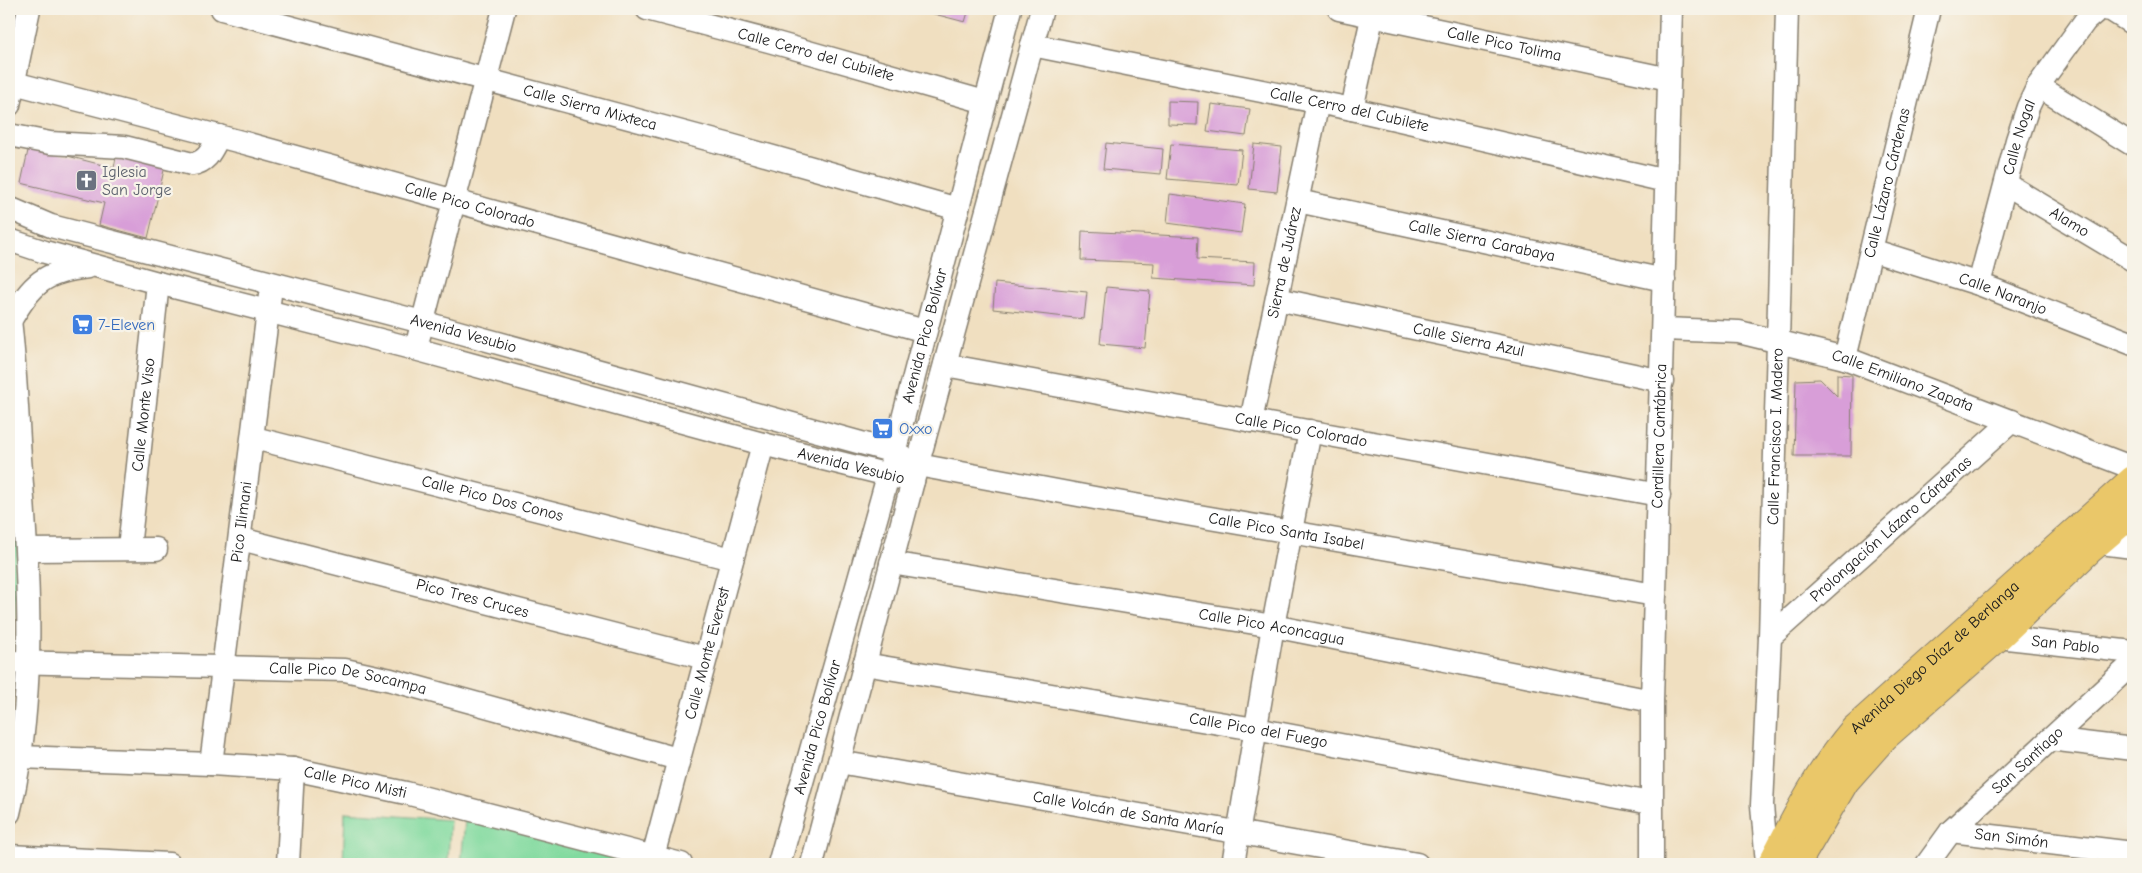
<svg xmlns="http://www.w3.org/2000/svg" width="2142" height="873" viewBox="0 0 2142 873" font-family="'Comic Neue',sans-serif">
<rect width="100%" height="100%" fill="#f7f3e8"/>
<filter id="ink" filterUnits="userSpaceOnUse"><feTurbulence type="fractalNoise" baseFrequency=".02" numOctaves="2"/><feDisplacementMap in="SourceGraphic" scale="10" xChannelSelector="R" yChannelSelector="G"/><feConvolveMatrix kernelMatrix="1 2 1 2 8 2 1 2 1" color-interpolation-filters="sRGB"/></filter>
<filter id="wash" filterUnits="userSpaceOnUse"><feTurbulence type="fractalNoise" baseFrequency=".0096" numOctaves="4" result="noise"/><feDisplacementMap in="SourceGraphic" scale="20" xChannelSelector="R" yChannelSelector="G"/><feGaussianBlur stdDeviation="1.12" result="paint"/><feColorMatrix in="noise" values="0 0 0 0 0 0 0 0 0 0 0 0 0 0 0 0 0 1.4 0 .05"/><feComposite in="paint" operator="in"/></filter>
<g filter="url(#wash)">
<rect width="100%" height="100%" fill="#f0dfc0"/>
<path fill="#81da9f" stroke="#4e7b5e" d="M 9,9 L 18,9 L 9,50 Z
M 9,415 L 19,537 L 9,724 Z
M 466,809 L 642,864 L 461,864 Z
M 345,812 L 450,820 L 448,864 L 343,864 Z"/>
<g id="blocks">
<path fill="#d89ed8" d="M 915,9 L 969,9 L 965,22 Z
M 1168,101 L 1198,102 L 1197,125 L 1168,124 Z
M 1211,104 L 1250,109 L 1246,136 L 1207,131 Z
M 1106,143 L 1163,149 L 1161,174 L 1103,169 Z
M 1171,144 L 1242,150 L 1238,185 L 1167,179 Z
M 1254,144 L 1282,147 L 1277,192 L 1249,189 Z
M 29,146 L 114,168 L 117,152 L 165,166 L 148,238 L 99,225 L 104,203 L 21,183 Z
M 1170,194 L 1245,204 L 1241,233 L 1167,223 Z
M 1082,231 L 1198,237 L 1197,259 L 1255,262 L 1254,285 L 1153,278 L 1154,263 L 1081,260 Z
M 995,283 L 1087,292 L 1084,319 L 993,309 Z
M 1106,287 L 1150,291 L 1145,348 L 1100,344 Z
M 1837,374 L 1852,375 L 1851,456 L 1794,456 L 1796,380 L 1820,379 L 1837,396 Z"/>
</g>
</g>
<g filter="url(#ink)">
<use href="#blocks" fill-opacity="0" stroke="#867e6e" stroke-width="1"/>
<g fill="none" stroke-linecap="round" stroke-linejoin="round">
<defs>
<g id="minor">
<path id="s1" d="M 222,9 L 730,145 L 958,209"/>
<path id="s2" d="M 647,9 L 769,41 L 985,102"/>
<path id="s3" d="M 1339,9 L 1669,79"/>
<path d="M 2104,9 L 2111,10 L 2133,24"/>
<path id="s4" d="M 1032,45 L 1352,109 L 1666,181"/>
<path id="s5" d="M 14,83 L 245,143 L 925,331"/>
<path d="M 2038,86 L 2133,145"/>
<path d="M 9,105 L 29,9"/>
<path d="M 1352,109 L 1374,9"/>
<path d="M 9,135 L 50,143 L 124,147 L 192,164 C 208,162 212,149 219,136"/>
<path id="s6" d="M 2006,184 L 2133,260"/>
<path id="s7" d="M 1298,201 L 1664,280"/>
<path id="s8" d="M 9,208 L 51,226 L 422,322 L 894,452 L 918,465 L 1100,499 L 1655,595"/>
<path id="s9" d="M 9,240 L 45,252 L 158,283 L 415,349 L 763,444 L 913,481"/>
<path id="s10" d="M 1871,250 L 1979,284 L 2133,344"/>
<path id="s11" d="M 1979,284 L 2017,140 L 2028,107 L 2038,86 L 2085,21 L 2099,9 L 2103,9"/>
<path id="s12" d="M 1277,299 L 1662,381"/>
<path d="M 9,311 C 15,359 17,409 20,458 C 29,575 37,698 9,813"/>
<path d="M 10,321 C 33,283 43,272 88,267"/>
<path id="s13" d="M 1664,329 L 1739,332 L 1845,358 L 2133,468"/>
<path d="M 419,336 L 504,9"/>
<path id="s14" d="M 1845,358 L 1929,9"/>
<path id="s15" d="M 945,365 L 1659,495"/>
<path id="s16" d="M 1251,421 L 1318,102"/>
<path id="s17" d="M 254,438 L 732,559"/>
<path id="s18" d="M 241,539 L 705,658"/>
<path d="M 2085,541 L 2133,547"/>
<path id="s19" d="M 129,548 L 158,283"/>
<path d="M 27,550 L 156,549"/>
<path id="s20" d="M 891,563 L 1273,626 L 1652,701"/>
<path id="s21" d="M 1770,637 L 2012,421"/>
<path id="s22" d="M 1998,637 L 2133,652"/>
<path id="s23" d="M 9,662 L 345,670 L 391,680 L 678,759"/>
<path id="s24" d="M 864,664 L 1255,729 L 1650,803"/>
<path d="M 2050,739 L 2133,749"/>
<path id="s25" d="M 19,757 L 211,764 L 293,769 L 406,793 L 681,864"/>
<path id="s26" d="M 839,762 L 1417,864"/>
<path id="s27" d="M 211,764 L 270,295"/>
<path id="s28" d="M 1951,831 L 2133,853"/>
<path d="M 9,856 L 169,864"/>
<path d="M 288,864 L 293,769"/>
<path id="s29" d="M 651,864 L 763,444"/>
<path id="s30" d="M 779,864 L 888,476 L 1010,9"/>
<path d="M 812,864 L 913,481 L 1042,9"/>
<path d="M 1233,864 L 1273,626 L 1310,431"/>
<path id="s31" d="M 1652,864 L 1652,701 L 1671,9"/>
<path id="s32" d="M 1767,864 L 1762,805 L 1770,637 L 1787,9"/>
<path id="s33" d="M 1927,864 L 1951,831 L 2133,663"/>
</g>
<g id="major">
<path id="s34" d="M 1772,864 C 1796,817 1819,771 1854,730 L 2133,480"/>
<path d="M 1796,864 L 1845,781 L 1884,737 L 1998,637 L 2091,548 L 2133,512"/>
</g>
</defs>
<use href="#minor" stroke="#867e6e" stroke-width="25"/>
<use href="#major" stroke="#867e6e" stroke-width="30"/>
<use href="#minor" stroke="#fff" stroke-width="22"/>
<use href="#major" stroke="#eac769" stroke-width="28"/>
</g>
</g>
<defs>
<symbol id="church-square" viewBox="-11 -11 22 22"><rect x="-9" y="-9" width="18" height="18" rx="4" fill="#6b7280" stroke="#f7f3e8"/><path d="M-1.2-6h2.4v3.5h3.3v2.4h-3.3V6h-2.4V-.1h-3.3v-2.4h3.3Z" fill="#fff"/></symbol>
<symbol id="supermarket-square" viewBox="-11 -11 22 22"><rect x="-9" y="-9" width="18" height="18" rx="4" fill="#3f7fe0" stroke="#f7f3e8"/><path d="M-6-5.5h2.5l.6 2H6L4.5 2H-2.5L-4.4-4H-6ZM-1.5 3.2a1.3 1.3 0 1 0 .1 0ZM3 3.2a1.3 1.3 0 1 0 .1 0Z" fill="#fff"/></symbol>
</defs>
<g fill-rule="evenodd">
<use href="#church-square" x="74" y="168" width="25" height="25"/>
<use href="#supermarket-square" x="70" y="312" width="25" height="25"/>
<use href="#supermarket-square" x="870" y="416" width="25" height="25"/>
</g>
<g text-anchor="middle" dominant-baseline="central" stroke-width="4.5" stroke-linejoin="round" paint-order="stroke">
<g font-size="16" fill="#1c1c1c" stroke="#f7f3e8">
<text stroke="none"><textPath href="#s3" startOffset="169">Calle Pico Tolima</textPath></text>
<text stroke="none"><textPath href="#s2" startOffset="175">Calle Cerro del Cubilete</textPath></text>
<text stroke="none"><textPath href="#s1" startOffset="381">Calle Sierra Mixteca</textPath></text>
<text stroke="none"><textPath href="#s4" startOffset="324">Calle Cerro del Cubilete</textPath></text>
<text stroke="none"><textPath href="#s11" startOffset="152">Calle Nogal</textPath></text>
<text stroke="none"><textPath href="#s14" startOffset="180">Calle Lázaro Cárdenas</textPath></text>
<text stroke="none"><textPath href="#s5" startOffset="472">Calle Pico Colorado</textPath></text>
<text stroke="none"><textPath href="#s6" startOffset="74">Alamo</textPath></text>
<text stroke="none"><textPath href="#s7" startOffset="188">Calle Sierra Carabaya</textPath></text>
<text stroke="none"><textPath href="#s16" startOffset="162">Sierra de Juárez</textPath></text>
<text stroke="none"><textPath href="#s10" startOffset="139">Calle Naranjo</textPath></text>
<text stroke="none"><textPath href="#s8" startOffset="472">Avenida Vesubio</textPath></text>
<text stroke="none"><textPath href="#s30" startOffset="548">Avenida Pico Bolívar</textPath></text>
<text stroke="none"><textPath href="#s12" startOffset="196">Calle Sierra Azul</textPath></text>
<text stroke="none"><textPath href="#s13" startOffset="246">Calle Emiliano Zapata</textPath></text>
<text stroke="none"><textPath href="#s19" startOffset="134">Calle Monte Viso</textPath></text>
<text stroke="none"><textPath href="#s15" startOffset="362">Calle Pico Colorado</textPath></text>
<text stroke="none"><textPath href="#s31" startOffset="428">Cordillera Cantábrica</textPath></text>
<text stroke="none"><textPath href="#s32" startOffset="428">Calle Francisco I. Madero</textPath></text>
<text stroke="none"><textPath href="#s9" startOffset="872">Avenida Vesubio</textPath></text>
<text stroke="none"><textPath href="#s17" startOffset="246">Calle Pico Dos Conos</textPath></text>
<text stroke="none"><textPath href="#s27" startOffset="244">Pico Ilimani</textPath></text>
<text stroke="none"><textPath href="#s21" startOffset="162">Prolongación Lázaro Cárdenas</textPath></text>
<text stroke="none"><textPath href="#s8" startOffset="1320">Calle Pico Santa Isabel</textPath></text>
<text stroke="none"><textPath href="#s18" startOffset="239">Pico Tres Cruces</textPath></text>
<text stroke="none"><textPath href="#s20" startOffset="386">Calle Pico Aconcagua</textPath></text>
<text stroke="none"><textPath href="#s22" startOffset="68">San Pablo</textPath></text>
<text stroke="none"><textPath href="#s29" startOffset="218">Calle Monte Everest</textPath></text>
<text stroke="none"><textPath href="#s34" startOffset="266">Avenida Diego Díaz de Berlanga</textPath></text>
<text stroke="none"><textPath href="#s23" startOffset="340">Calle Pico De Socampa</textPath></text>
<text stroke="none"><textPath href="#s30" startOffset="142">Avenida Pico Bolívar</textPath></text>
<text stroke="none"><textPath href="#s24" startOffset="400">Calle Pico del Fuego</textPath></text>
<text stroke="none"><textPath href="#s33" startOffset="145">San Santiago</textPath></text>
<text stroke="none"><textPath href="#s25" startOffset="338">Calle Pico Misti</textPath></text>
<text stroke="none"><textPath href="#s26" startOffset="294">Calle Volcán de Santa María</textPath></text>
<text stroke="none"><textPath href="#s28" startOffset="61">San Simón</textPath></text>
</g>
<g font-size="16" fill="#5b616d" stroke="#f7f3e8" text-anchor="start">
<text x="102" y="172">Iglesia<tspan x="102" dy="18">San Jorge</tspan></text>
</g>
<g font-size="16" fill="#366cbe" stroke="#f7f3e8" text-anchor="start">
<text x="98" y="325">7-Eleven</text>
<text x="899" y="429">Oxxo</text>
</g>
</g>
<rect width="2142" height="873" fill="none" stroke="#f7f3e8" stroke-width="30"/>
</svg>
